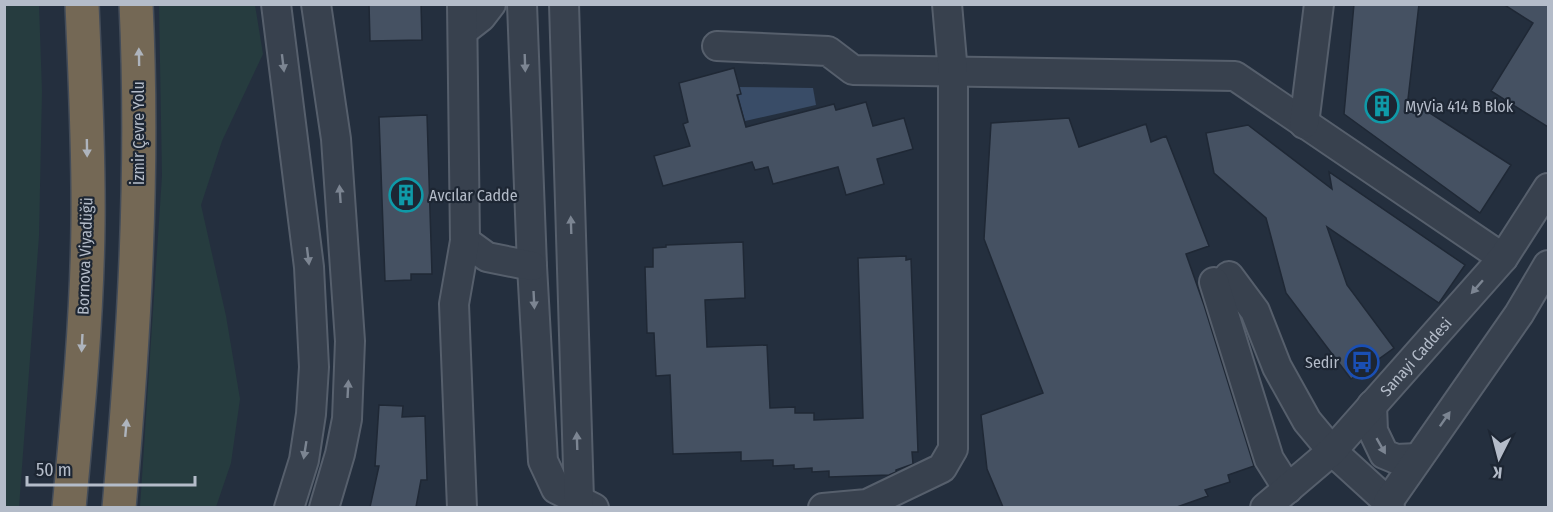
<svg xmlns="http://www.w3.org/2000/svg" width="1553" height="512" viewBox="0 0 1553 512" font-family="'Fira Sans Condensed',sans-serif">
<rect width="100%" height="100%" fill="#242f3e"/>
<path fill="#263c3f" d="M 4,5 L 39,5 L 42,91 L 39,236 L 19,508 L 4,507 Z
M 159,5 L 255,5 L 263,54 L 222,141 L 201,205 L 226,316 L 240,399 L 231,463 L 216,507 L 140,507 L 162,176 Z"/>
<path fill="#394c67" d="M 736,87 L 813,88 L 816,105 L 745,121 Z"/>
<path fill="#455162" stroke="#1f2835" stroke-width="1.5" d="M 369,4 L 421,4 L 422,40 L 370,41 Z
M 1354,4 L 1419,4 L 1408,99 L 1511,165 L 1480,213 L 1344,114 Z
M 1503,4 L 1548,4 L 1548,127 L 1491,91 L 1533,23 Z
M 734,68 L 741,94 L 737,95 L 746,127 L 834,104 L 836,110 L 866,102 L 873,126 L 904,118 L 913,149 L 877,159 L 884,184 L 846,195 L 838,167 L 773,184 L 768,167 L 755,170 L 752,162 L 663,186 L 654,156 L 690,146 L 683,124 L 688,122 L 679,83 Z
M 427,115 L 432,274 L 411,274 L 411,280 L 385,281 L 379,117 Z
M 1069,118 L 1079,147 L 1146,124 L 1151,142 L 1166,136 L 1209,246 L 1186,254 L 1204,305 L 1254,466 L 1228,475 L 1230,482 L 1205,490 L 1208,496 L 1177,507 L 1003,507 L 987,469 L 981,415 L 1043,393 L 984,239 L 991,123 Z
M 1248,125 L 1332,189 L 1329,172 L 1465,265 L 1439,303 L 1327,227 L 1347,285 L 1394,348 L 1351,379 L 1286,293 L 1266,218 L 1214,173 L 1206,133 Z
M 743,242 L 745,298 L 705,300 L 707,347 L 767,345 L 770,408 L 795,407 L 795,413 L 814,413 L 814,420 L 863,418 L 858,258 L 906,256 L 906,260 L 911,259 L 918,452 L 912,452 L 913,464 L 896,470 L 896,472 L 889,475 L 829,477 L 829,471 L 812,472 L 812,468 L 794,469 L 794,465 L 773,466 L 773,460 L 741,461 L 741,452 L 673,454 L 670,375 L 656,376 L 654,333 L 647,333 L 645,267 L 653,267 L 653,248 L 666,247 L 666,245 Z
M 379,405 L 403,406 L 402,417 L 425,416 L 427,480 L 421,480 L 416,507 L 370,507 L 379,466 L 375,466 Z"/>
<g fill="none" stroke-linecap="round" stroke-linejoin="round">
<defs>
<g id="minor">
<path d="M 276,4 L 309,267 L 314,367 L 311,414 L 304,460 L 289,508"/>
<path d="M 316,4 L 336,139 L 350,341 L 347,419 L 340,454 L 324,508"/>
<path d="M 522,4 L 532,266 L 543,461 L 556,489 L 594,508"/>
<path d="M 564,4 L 579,500"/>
<path d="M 463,31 L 481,17 L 491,4"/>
<path d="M 717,46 L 828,51 L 853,70 L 1235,76 L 1503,258"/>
<path d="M 1304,124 L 1319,4"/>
<path d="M 465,241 L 487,257 L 532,266"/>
<path d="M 1229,276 L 1255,311 L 1277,367 L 1307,421 L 1332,451 L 1388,502 L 1390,508"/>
<path d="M 1214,282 L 1269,459 L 1288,489"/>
<path d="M 1372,405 L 1373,431 L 1384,454 L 1396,459 L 1418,458"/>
<path d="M 1388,502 L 1519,314 L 1548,265"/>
<path d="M 462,508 L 454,304 L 465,241 L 462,4"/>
<path d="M 823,508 L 867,504 L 942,468 L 953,449 L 953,73 L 947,4"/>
<path id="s1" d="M 1265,508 L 1332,451 L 1503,258 L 1548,188"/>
</g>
<path id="highway" d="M 69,508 C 78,413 87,319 88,224 C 89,151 85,78 82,4
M 119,508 C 134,340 144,173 136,4"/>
</defs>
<use href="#minor" stroke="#565f6c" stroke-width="32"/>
<use href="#highway" stroke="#434c59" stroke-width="36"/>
<use href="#minor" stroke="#38414e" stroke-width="28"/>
<use href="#highway" stroke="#746855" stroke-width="33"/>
</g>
<defs><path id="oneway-solid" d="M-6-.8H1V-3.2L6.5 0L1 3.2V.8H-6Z" transform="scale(1.5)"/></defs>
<g fill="#aeb4bd">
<use href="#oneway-solid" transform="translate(139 57) rotate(-91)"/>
<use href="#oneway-solid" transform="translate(87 148) rotate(89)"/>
<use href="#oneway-solid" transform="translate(82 343) rotate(93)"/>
<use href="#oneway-solid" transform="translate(126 428) rotate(-85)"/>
</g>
<g fill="#7c8592">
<use href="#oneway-solid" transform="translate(283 63) rotate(83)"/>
<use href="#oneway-solid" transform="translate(525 63) rotate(88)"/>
<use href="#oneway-solid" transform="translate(340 194) rotate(-94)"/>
<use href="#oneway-solid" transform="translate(571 225) rotate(-92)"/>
<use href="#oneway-solid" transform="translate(308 256) rotate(83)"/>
<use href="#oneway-solid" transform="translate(1477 287) rotate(131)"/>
<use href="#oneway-solid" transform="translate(534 300) rotate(87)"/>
<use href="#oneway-solid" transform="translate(348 389) rotate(-87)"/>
<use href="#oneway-solid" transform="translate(1445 419) rotate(-55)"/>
<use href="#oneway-solid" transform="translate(577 441) rotate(-92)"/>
<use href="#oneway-solid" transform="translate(1381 446) rotate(60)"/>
<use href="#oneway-solid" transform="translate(305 450) rotate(99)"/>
</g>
<defs>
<symbol id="building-ring" viewBox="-11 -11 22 22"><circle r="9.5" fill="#1d2633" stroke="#0f9aa8" stroke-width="1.5"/><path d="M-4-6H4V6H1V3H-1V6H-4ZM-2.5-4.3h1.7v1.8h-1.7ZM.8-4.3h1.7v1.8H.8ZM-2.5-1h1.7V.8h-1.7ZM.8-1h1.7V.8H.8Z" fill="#0f9aa8"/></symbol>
<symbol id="bus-ring" viewBox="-11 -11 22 22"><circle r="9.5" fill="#1d2633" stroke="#1a4fb4" stroke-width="1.5"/><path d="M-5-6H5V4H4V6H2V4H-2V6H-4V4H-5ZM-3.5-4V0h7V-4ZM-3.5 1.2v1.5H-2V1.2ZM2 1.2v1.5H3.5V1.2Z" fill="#1a4fb4"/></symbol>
</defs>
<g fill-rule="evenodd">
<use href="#building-ring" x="1363" y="87" width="38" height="38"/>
<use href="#building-ring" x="387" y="176" width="38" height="38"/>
<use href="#bus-ring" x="1343" y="343" width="38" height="38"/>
</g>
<g text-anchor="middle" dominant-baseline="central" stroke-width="4.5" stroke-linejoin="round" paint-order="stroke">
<g font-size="16" fill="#b4bcc9" stroke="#1d2633" text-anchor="start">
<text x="1405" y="106">MyVia 414 B Blok</text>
<text x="429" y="195">Avcılar Cadde</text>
<text x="1339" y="362" text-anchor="end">Sedir</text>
</g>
<g font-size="16" fill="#b4bcc9" stroke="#1d2633">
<text transform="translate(138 133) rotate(-90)">İzmir Çevre Yolu</text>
<text transform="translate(85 256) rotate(-88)">Bornova Viyadüğü</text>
<text stroke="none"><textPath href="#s1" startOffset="214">Sanayi Caddesi</textPath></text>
</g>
</g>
<rect width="1553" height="512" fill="none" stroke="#b4bcc9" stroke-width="12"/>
<g transform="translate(1499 458) rotate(186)" stroke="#1d2633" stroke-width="4.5" paint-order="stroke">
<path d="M0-4.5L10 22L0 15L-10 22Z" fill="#b4bcc9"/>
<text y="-9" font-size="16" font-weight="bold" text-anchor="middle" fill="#b4bcc9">K</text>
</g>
<path d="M27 476v9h168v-9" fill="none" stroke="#b4bcc9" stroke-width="3"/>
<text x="36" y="476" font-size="18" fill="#b4bcc9" stroke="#1d2633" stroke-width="4.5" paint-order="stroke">50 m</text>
</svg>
